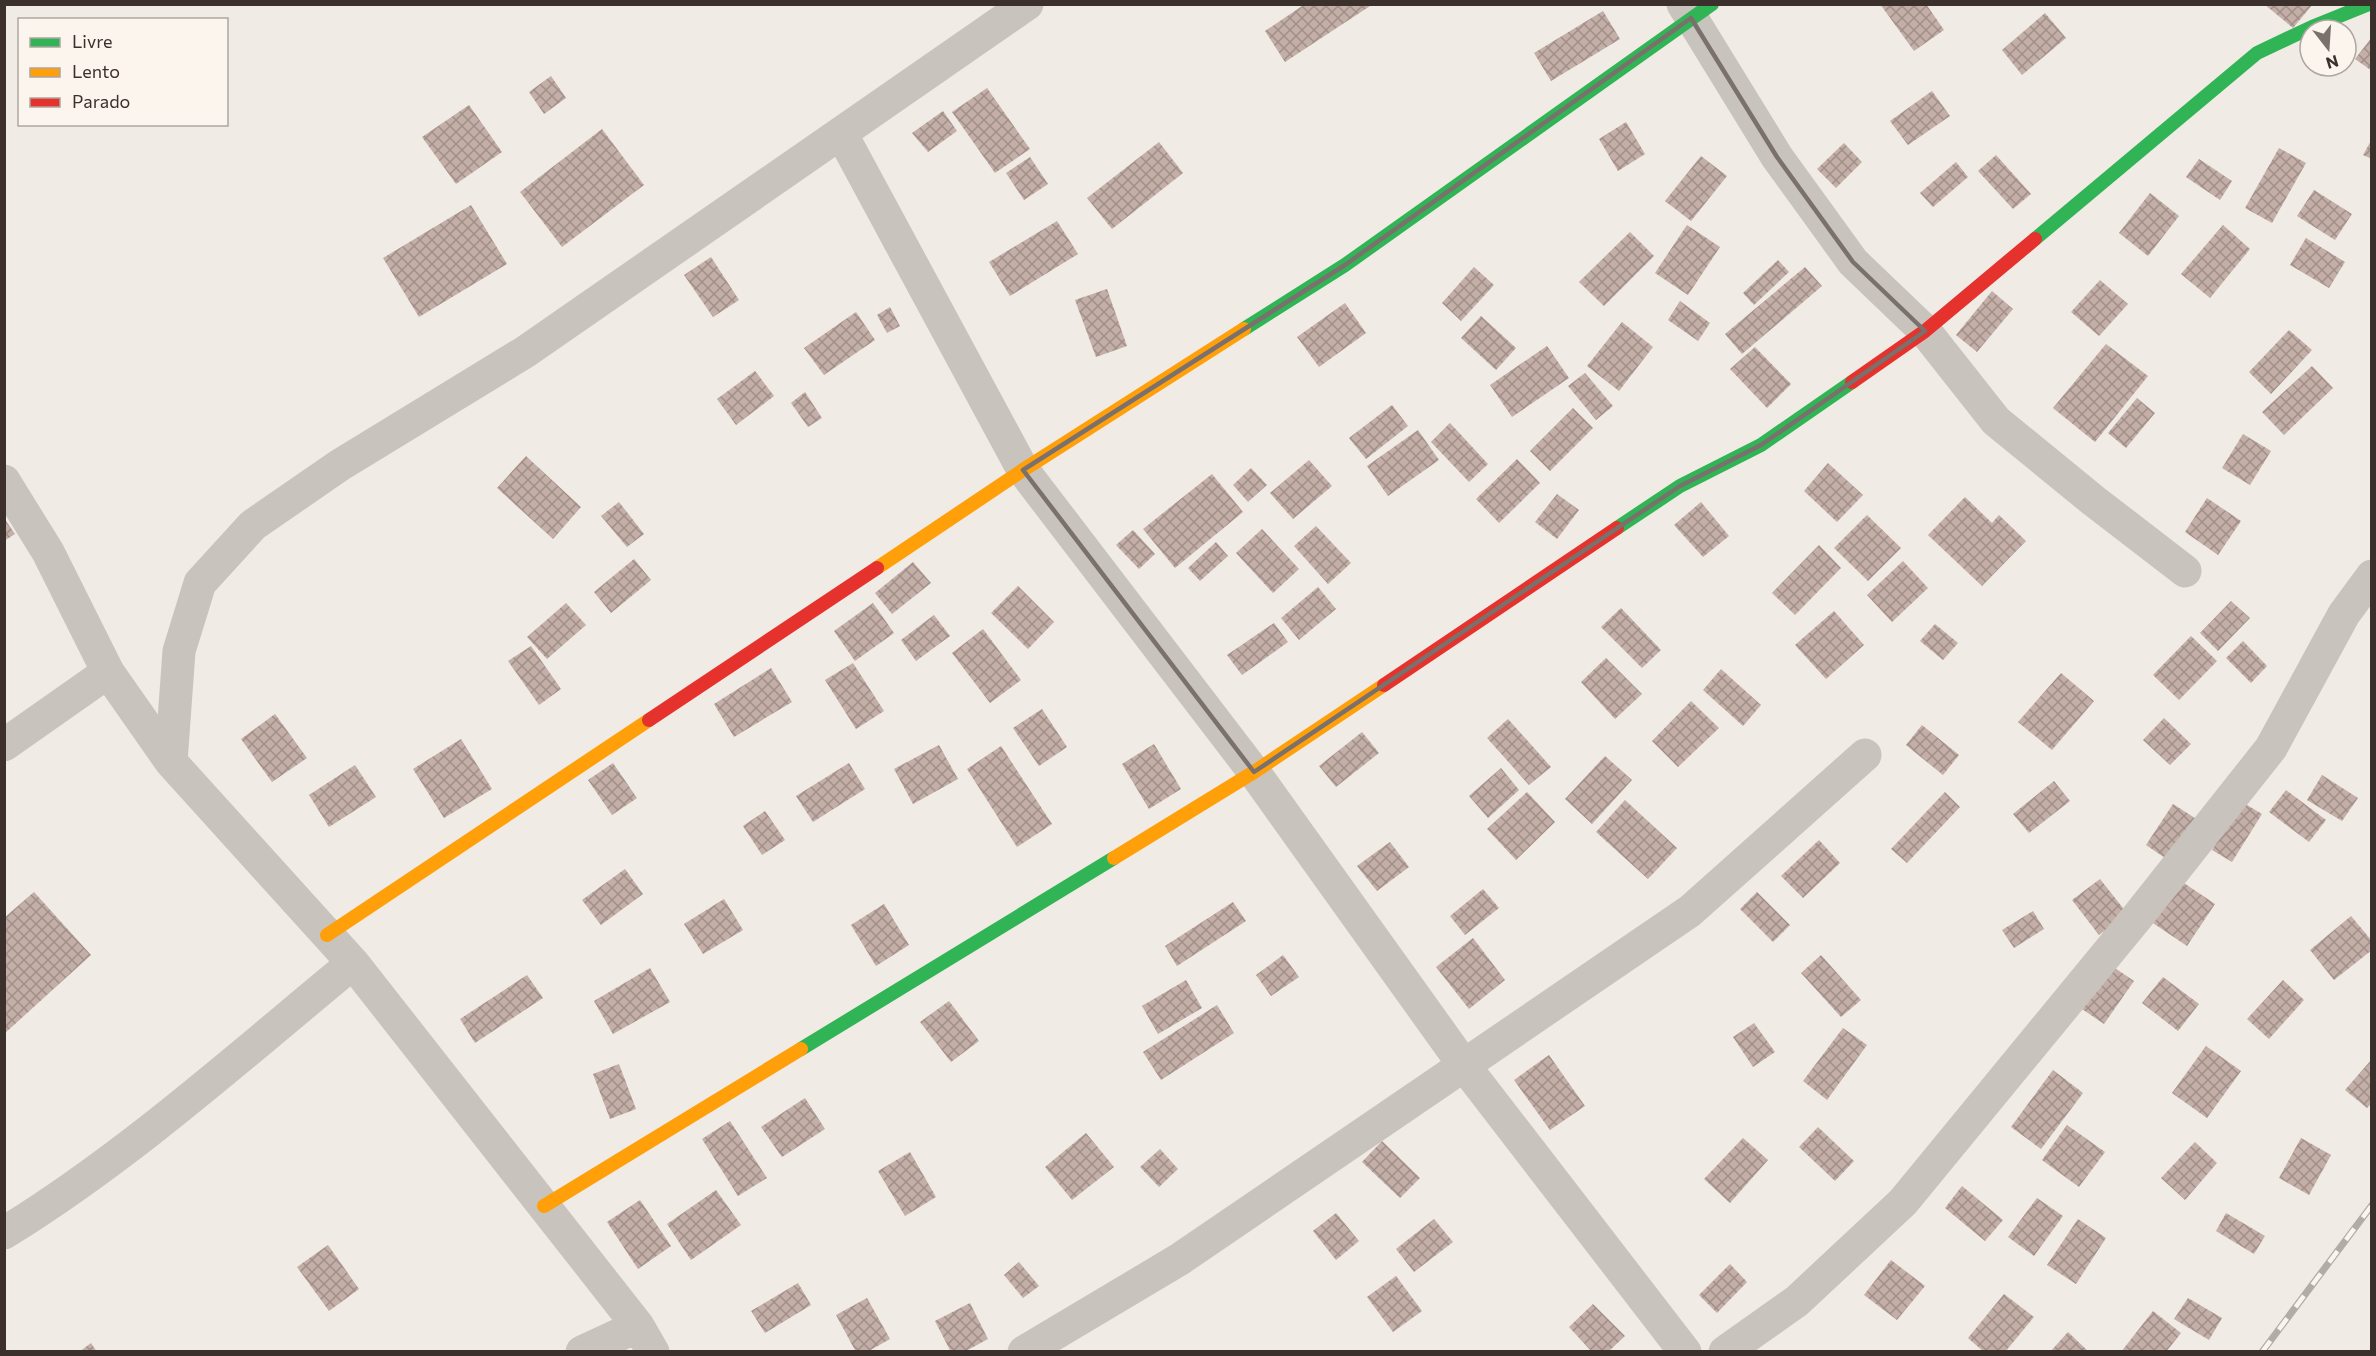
<svg xmlns="http://www.w3.org/2000/svg" width="2376" height="1356" viewBox="0 0 2376 1356" font-family="Commissioner,sans-serif">
<defs>
<pattern id="building-cross-hatch" width="8" height="8" patternUnits="userSpaceOnUse" patternTransform="scale(1.5)"><rect width="8" height="8" fill="#c3afa7"/><path d="M0 0l8 8M0 8l8-8" fill="none" stroke="#a08f88"/></pattern>
</defs>
<rect width="100%" height="100%" fill="#f0ebe5"/>
<path fill="url(#building-cross-hatch)" d="M 1305,4 L 1369,4 L 1370,6 L 1285,62 L 1265,31 Z
M 1880,4 L 1926,4 L 1944,30 L 1914,51 Z
M 2264,4 L 2313,4 L 2293,28 Z
M 1603,11 L 1620,39 L 1551,81 L 1534,53 Z
M 2045,13 L 2066,38 L 2022,75 L 2002,50 Z
M 2372,37 L 2372,71 L 2355,59 Z
M 551,76 L 566,98 L 544,114 L 529,92 Z
M 987,88 L 1030,149 L 995,173 L 952,112 Z
M 1932,91 L 1950,116 L 1908,145 L 1890,121 Z
M 469,105 L 502,152 L 456,184 L 422,137 Z
M 943,111 L 957,131 L 928,152 L 912,133 Z
M 1626,122 L 1645,154 L 1618,171 L 1599,139 Z
M 602,129 L 644,185 L 562,247 L 520,192 Z
M 2372,139 L 2372,159 L 2363,155 Z
M 1159,142 L 1183,173 L 1112,229 L 1087,198 Z
M 1844,143 L 1862,162 L 1836,188 L 1817,169 Z
M 2279,148 L 2306,163 L 2272,223 L 2245,208 Z
M 1996,155 L 2031,194 L 2013,209 L 1978,171 Z
M 1701,156 L 1727,176 L 1691,221 L 1665,201 Z
M 1030,157 L 1048,184 L 1024,200 L 1006,173 Z
M 2199,159 L 2232,181 L 2220,200 L 2186,177 Z
M 1956,162 L 1968,177 L 1933,207 L 1920,193 Z
M 2314,190 L 2352,214 L 2335,240 L 2297,216 Z
M 2150,193 L 2179,216 L 2148,256 L 2119,233 Z
M 471,205 L 507,264 L 419,317 L 383,258 Z
M 1057,221 L 1078,254 L 1010,296 L 989,262 Z
M 1687,225 L 1720,247 L 1688,295 L 1655,273 Z
M 2223,225 L 2250,249 L 2210,298 L 2181,274 Z
M 1630,232 L 1654,256 L 1604,306 L 1579,282 Z
M 2306,238 L 2345,262 L 2329,288 L 2290,265 Z
M 711,257 L 739,300 L 713,317 L 684,275 Z
M 1778,260 L 1789,272 L 1754,305 L 1743,293 Z
M 1474,267 L 1494,285 L 1461,321 L 1442,303 Z
M 1805,267 L 1822,286 L 1742,354 L 1725,334 Z
M 2100,280 L 2128,304 L 2099,336 L 2071,312 Z
M 1107,289 L 1127,346 L 1096,357 L 1075,300 Z
M 1992,291 L 2013,309 L 1977,352 L 1956,335 Z
M 1680,301 L 1710,323 L 1698,341 L 1668,320 Z
M 1345,303 L 1366,333 L 1319,367 L 1297,337 Z
M 890,307 L 900,326 L 887,333 L 877,315 Z
M 856,312 L 875,340 L 824,375 L 804,348 Z
M 1481,316 L 1516,348 L 1496,370 L 1461,338 Z
M 1622,322 L 1653,347 L 1619,391 L 1587,366 Z
M 2289,330 L 2312,350 L 2271,394 L 2249,372 Z
M 2106,344 L 2148,376 L 2095,442 L 2053,408 Z
M 1547,346 L 1569,378 L 1512,417 L 1490,385 Z
M 1755,347 L 1791,384 L 1767,408 L 1730,369 Z
M 2312,366 L 2333,388 L 2284,435 L 2262,412 Z
M 755,371 L 774,396 L 736,425 L 717,399 Z
M 1585,373 L 1613,406 L 1596,420 L 1568,386 Z
M 805,392 L 822,418 L 808,427 L 791,403 Z
M 2137,398 L 2155,413 L 2126,448 L 2108,433 Z
M 1392,405 L 1408,426 L 1366,459 L 1349,438 Z
M 1573,408 L 1593,428 L 1550,471 L 1530,451 Z
M 1450,423 L 1488,464 L 1469,482 L 1431,442 Z
M 1418,430 L 1439,460 L 1388,496 L 1367,466 Z
M 2243,434 L 2271,451 L 2250,485 L 2222,468 Z
M 526,456 L 581,507 L 553,539 L 497,488 Z
M 1517,459 L 1540,483 L 1499,523 L 1476,499 Z
M 1309,460 L 1332,486 L 1293,519 L 1270,493 Z
M 1828,463 L 1863,495 L 1837,522 L 1804,491 Z
M 1251,468 L 1267,485 L 1248,502 L 1233,485 Z
M 1212,474 L 1243,512 L 1175,568 L 1143,529 Z
M 1557,494 L 1579,510 L 1557,539 L 1535,522 Z
M 1965,497 L 1992,523 L 1999,515 L 2026,541 L 1982,586 L 1928,535 Z
M 2207,498 L 2241,521 L 2218,555 L 2185,532 Z
M 619,502 L 644,534 L 627,547 L 601,516 Z
M 1701,502 L 1729,536 L 1703,557 L 1674,525 Z
M 1867,515 L 1901,548 L 1868,581 L 1834,548 Z
M 4,518 L 15,534 L 4,541 Z
M 1316,526 L 1351,563 L 1328,584 L 1294,546 Z
M 1262,529 L 1299,569 L 1273,593 L 1236,553 Z
M 1133,530 L 1155,554 L 1139,569 L 1116,545 Z
M 1216,542 L 1228,556 L 1200,581 L 1188,568 Z
M 1819,545 L 1841,568 L 1795,615 L 1772,593 Z
M 634,559 L 651,580 L 611,613 L 594,592 Z
M 1903,561 L 1928,588 L 1892,622 L 1867,595 Z
M 913,562 L 931,583 L 892,614 L 875,593 Z
M 1018,586 L 1054,622 L 1028,649 L 991,613 Z
M 1318,587 L 1336,609 L 1299,640 L 1281,618 Z
M 2231,601 L 2250,618 L 2218,651 L 2200,633 Z
M 566,603 L 586,625 L 547,659 L 527,637 Z
M 873,603 L 894,633 L 855,661 L 834,631 Z
M 1621,608 L 1661,650 L 1642,668 L 1601,627 Z
M 1834,611 L 1864,645 L 1826,679 L 1795,645 Z
M 934,615 L 950,636 L 916,661 L 901,640 Z
M 1274,623 L 1288,642 L 1242,675 L 1227,655 Z
M 1935,624 L 1958,643 L 1943,660 L 1920,641 Z
M 983,629 L 1021,680 L 990,703 L 952,653 Z
M 2191,636 L 2217,661 L 2179,700 L 2153,675 Z
M 2243,641 L 2267,666 L 2251,683 L 2226,658 Z
M 531,646 L 561,689 L 539,705 L 508,661 Z
M 1606,658 L 1642,694 L 1615,719 L 1581,682 Z
M 853,663 L 884,711 L 856,729 L 825,680 Z
M 771,668 L 792,702 L 734,737 L 714,704 Z
M 1721,669 L 1761,705 L 1743,726 L 1703,690 Z
M 2061,673 L 2094,701 L 2052,750 L 2018,722 Z
M 1691,701 L 1719,728 L 1678,767 L 1652,741 Z
M 1042,709 L 1067,747 L 1039,766 L 1013,728 Z
M 275,714 L 307,758 L 272,782 L 241,739 Z
M 2164,718 L 2191,744 L 2170,765 L 2143,740 Z
M 1508,719 L 1551,767 L 1529,785 L 1487,738 Z
M 1922,725 L 1959,755 L 1943,775 L 1906,745 Z
M 1362,732 L 1379,753 L 1336,787 L 1319,766 Z
M 461,739 L 492,789 L 444,818 L 413,769 Z
M 1154,744 L 1181,789 L 1149,809 L 1122,764 Z
M 939,745 L 958,779 L 913,804 L 894,769 Z
M 1001,746 L 1052,824 L 1017,847 L 967,769 Z
M 1605,756 L 1632,780 L 1592,824 L 1565,799 Z
M 613,763 L 637,798 L 612,815 L 588,780 Z
M 849,763 L 865,789 L 813,822 L 796,796 Z
M 355,765 L 376,797 L 329,827 L 309,795 Z
M 1501,768 L 1519,790 L 1488,818 L 1469,796 Z
M 2322,775 L 2358,798 L 2342,821 L 2307,800 Z
M 2054,781 L 2070,801 L 2029,833 L 2013,814 Z
M 2286,790 L 2326,820 L 2309,842 L 2269,812 Z
M 1527,792 L 1555,822 L 1516,860 L 1487,829 Z
M 1945,792 L 1960,807 L 1907,863 L 1891,849 Z
M 1625,800 L 1677,848 L 1648,879 L 1596,832 Z
M 2242,802 L 2262,814 L 2232,862 L 2212,850 Z
M 2173,804 L 2198,820 L 2171,862 L 2146,845 Z
M 765,811 L 785,840 L 762,855 L 743,826 Z
M 1819,840 L 1840,863 L 1803,898 L 1781,876 Z
M 1390,842 L 1409,867 L 1377,891 L 1357,866 Z
M 625,869 L 643,894 L 601,925 L 582,900 Z
M 2100,879 L 2127,913 L 2099,935 L 2072,900 Z
M 2178,879 L 2215,904 L 2187,946 L 2150,921 Z
M 1483,889 L 1499,908 L 1465,935 L 1450,916 Z
M 34,892 L 91,955 L 4,1034 L 4,918 Z
M 1757,892 L 1790,925 L 1773,942 L 1740,909 Z
M 724,899 L 743,930 L 703,954 L 684,924 Z
M 1233,902 L 1246,921 L 1177,966 L 1165,946 Z
M 884,904 L 909,945 L 876,966 L 851,925 Z
M 2033,911 L 2044,929 L 2014,948 L 2002,930 Z
M 2351,916 L 2372,941 L 2372,950 L 2334,980 L 2310,950 Z
M 1473,938 L 1505,980 L 1469,1009 L 1436,967 Z
M 1283,955 L 1299,977 L 1271,996 L 1256,975 Z
M 1821,955 L 1861,1000 L 1841,1017 L 1801,973 Z
M 2109,964 L 2134,981 L 2104,1024 L 2079,1007 Z
M 650,968 L 670,1002 L 613,1034 L 594,1001 Z
M 527,975 L 543,998 L 475,1043 L 460,1019 Z
M 2163,977 L 2199,1004 L 2178,1031 L 2142,1003 Z
M 1186,980 L 1202,1008 L 1158,1034 L 1142,1006 Z
M 2283,980 L 2304,1000 L 2269,1039 L 2247,1019 Z
M 949,1001 L 979,1041 L 951,1062 L 920,1022 Z
M 1217,1005 L 1234,1033 L 1161,1080 L 1143,1052 Z
M 1754,1023 L 1775,1052 L 1753,1067 L 1733,1037 Z
M 1843,1028 L 1867,1045 L 1827,1100 L 1803,1081 Z
M 2206,1046 L 2241,1071 L 2207,1118 L 2172,1093 Z
M 1549,1055 L 1585,1106 L 1550,1130 L 1514,1080 Z
M 2372,1059 L 2372,1103 L 2367,1108 L 2345,1090 Z
M 619,1064 L 636,1109 L 610,1119 L 593,1074 Z
M 2053,1070 L 2083,1093 L 2041,1149 L 2011,1127 Z
M 805,1098 L 825,1129 L 782,1157 L 761,1127 Z
M 730,1121 L 767,1178 L 738,1196 L 702,1139 Z
M 2067,1125 L 2105,1152 L 2079,1187 L 2042,1160 Z
M 1818,1127 L 1854,1161 L 1835,1181 L 1799,1147 Z
M 1086,1133 L 1114,1167 L 1072,1200 L 1045,1167 Z
M 1743,1138 L 1768,1160 L 1730,1203 L 1704,1179 Z
M 2301,1138 L 2331,1155 L 2309,1195 L 2279,1178 Z
M 1382,1141 L 1420,1178 L 1400,1198 L 1362,1162 Z
M 2195,1142 L 2217,1163 L 2185,1200 L 2161,1178 Z
M 1160,1149 L 1178,1169 L 1159,1187 L 1140,1167 Z
M 910,1152 L 936,1197 L 905,1216 L 878,1171 Z
M 1962,1186 L 2003,1220 L 1985,1241 L 1945,1208 Z
M 716,1190 L 741,1225 L 691,1260 L 667,1224 Z
M 2037,1198 L 2063,1216 L 2034,1256 L 2008,1237 Z
M 640,1200 L 671,1246 L 638,1269 L 607,1222 Z
M 1336,1213 L 1359,1241 L 1336,1260 L 1313,1231 Z
M 2226,1213 L 2265,1236 L 2254,1254 L 2216,1231 Z
M 1434,1219 L 1453,1242 L 1414,1272 L 1396,1249 Z
M 2078,1219 L 2106,1238 L 2076,1284 L 2047,1265 Z
M 328,1245 L 359,1289 L 329,1311 L 297,1267 Z
M 1891,1260 L 1925,1286 L 1897,1320 L 1864,1295 Z
M 1019,1262 L 1039,1286 L 1023,1298 L 1004,1275 Z
M 1730,1264 L 1747,1282 L 1717,1313 L 1699,1295 Z
M 1396,1276 L 1422,1311 L 1393,1332 L 1367,1297 Z
M 798,1283 L 811,1305 L 765,1333 L 751,1311 Z
M 2004,1294 L 2034,1317 L 2005,1352 L 1984,1352 L 1968,1338 Z
M 867,1298 L 890,1339 L 867,1352 L 856,1352 L 836,1315 Z
M 2188,1298 L 2222,1318 L 2209,1340 L 2174,1319 Z
M 970,1303 L 988,1339 L 964,1352 L 951,1352 L 935,1321 Z
M 1593,1304 L 1625,1336 L 1608,1352 L 1592,1352 L 1569,1327 Z
M 2153,1311 L 2181,1333 L 2166,1352 L 2121,1352 Z
M 2068,1332 L 2089,1352 L 2050,1352 Z
M 91,1343 L 97,1352 L 79,1352 Z"/>
<g fill="none" stroke-linecap="round" stroke-linejoin="round">
<path stroke="#c9c3be" stroke-width="33" d="M 1683,4 L 1777,157 L 1853,262 L 1925,331 L 1996,421 L 2094,501 L 2185,571
M 841,133 L 1023,470 L 1254,772 L 1463,1064 L 1685,1352
M 4,481 L 48,552 L 108,672 L 171,762 L 353,963 L 638,1326 L 653,1352
M 4,745 L 108,672
M 171,762 L 179,651 L 200,583 L 253,525 L 340,465 L 525,352 L 1027,4
M 4,1233 C 129,1156 240,1056 353,963
M 582,1352 L 638,1326
M 1024,1352 L 1180,1259 L 1690,911 L 1865,755
M 1725,1352 L 1797,1301 L 1903,1202 L 2138,916 L 2271,748 L 2344,614 L 2372,576"/>
<path stroke="#30b455" stroke-width="14" d="M 2035,239 L 2257,53 L 2312,27 L 2369,4
M 1244,329 L 1345,265 L 1712,4
M 1617,528 L 1680,486 L 1761,445 L 1852,382
M 801,1049 L 1114,858"/>
<path stroke="#ff9f0a" stroke-width="14" d="M 877,568 L 1023,470 L 1244,329
M 1114,858 L 1254,772 L 1384,685
M 327,935 L 649,720
M 544,1206 L 801,1049"/>
<path stroke="#e5322d" stroke-width="14" d="M 1852,382 L 1925,331 L 2035,239
M 1384,685 L 1617,528
M 649,720 L 877,568"/>
<defs>
<path id="rail" d="M 2262,1352 L 2372,1205"/>
</defs>
<use href="#rail" stroke="#b1aca8" stroke-width="7"/>
<use href="#rail" stroke="#fbf5ee" stroke-width="4.5" stroke-dasharray="14" stroke-linecap="butt"/>
</g>
<path fill="none" stroke="#7a716c" stroke-width="4.5" stroke-linejoin="round" d="M 1691,18 L 1777,157 L 1853,262 L 1925,331 L 1761,445 L 1680,486 L 1254,772 L 1023,470 L 1345,265 Z"/>
<rect width="2376" height="1356" fill="none" stroke="#3b302b" stroke-width="12"/>
<rect x="18" y="18" width="210" height="108" fill="#fbf5ee" stroke="#aea6a0" stroke-width="1.5"/>
<rect x="30" y="38" width="30" height="9" fill="#30b455" stroke="#aea6a0" stroke-width="1.5"/>
<text x="72" y="48" font-size="18" fill="#3b302b">Livre</text>
<rect x="30" y="68" width="30" height="9" fill="#ff9f0a" stroke="#aea6a0" stroke-width="1.5"/>
<text x="72" y="78" font-size="18" fill="#3b302b">Lento</text>
<rect x="30" y="98" width="30" height="9" fill="#e5322d" stroke="#aea6a0" stroke-width="1.5"/>
<text x="72" y="108" font-size="18" fill="#3b302b">Parado</text>
<g transform="translate(2328 48) rotate(163)"><circle r="28" fill="#fbf5ee" stroke="#aea6a0" stroke-width="1.5"/>
<path d="M0-4.5L10 22L0 15L-10 22Z" fill="#7a716c"/>
<text y="-9" font-size="16" font-weight="bold" text-anchor="middle" fill="#3b302b">N</text>
</g>
</svg>
